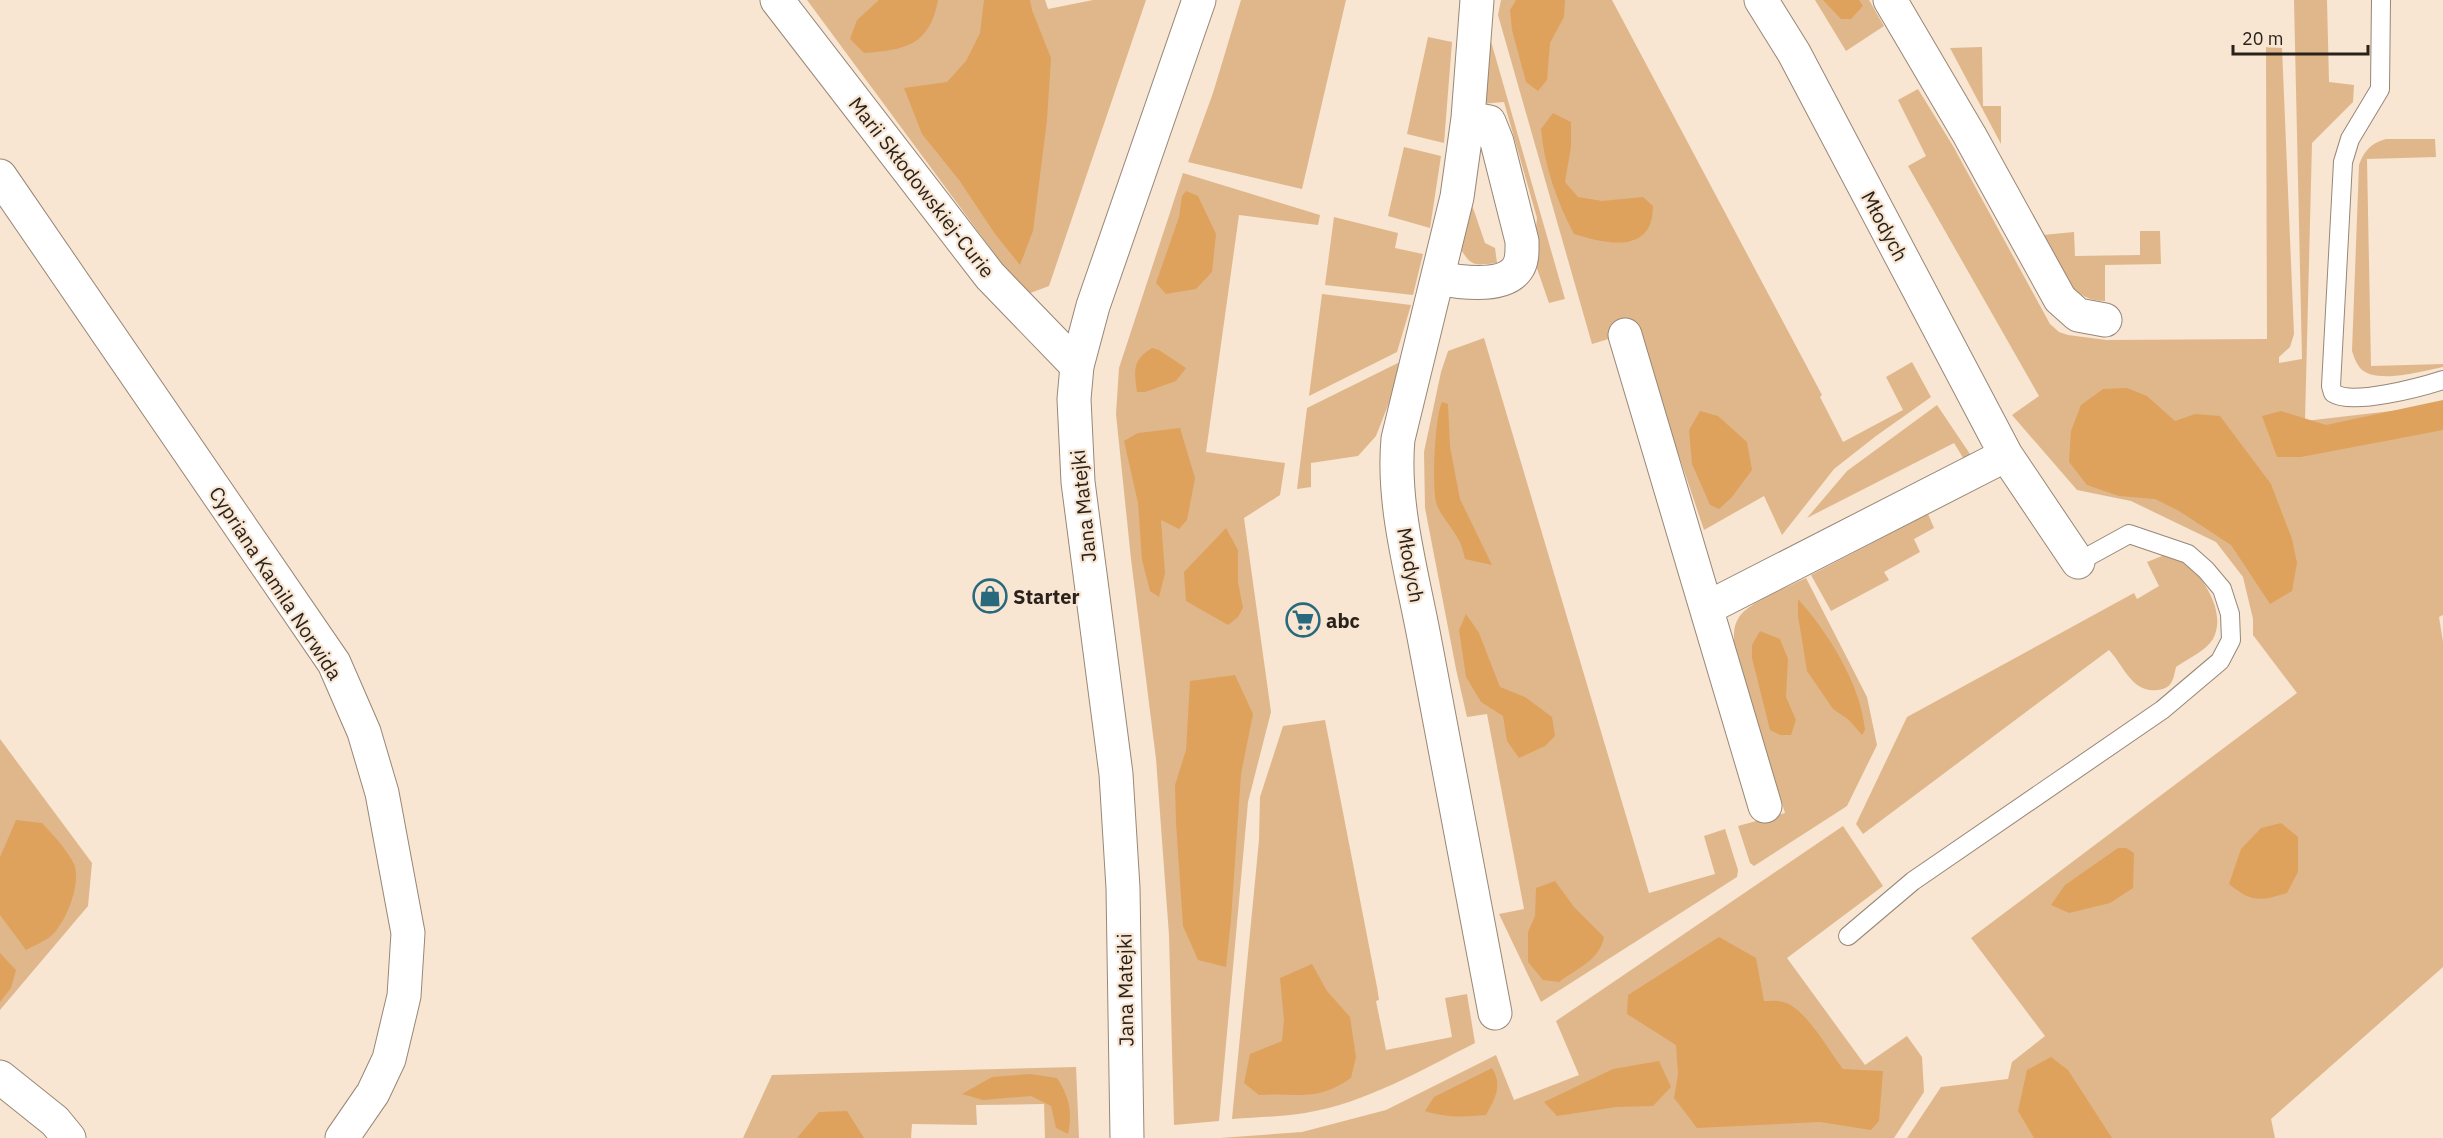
<svg xmlns="http://www.w3.org/2000/svg" width="2443" height="1138" viewBox="0 0 2443 1138" font-family="'IBM Plex Sans',sans-serif">
<rect width="100%" height="100%" fill="#f8e5d2"/>
<path fill="#e0b78b" d="M 807,0 L 1045,0 L 1048,9 L 1093,0 L 1146,0 L 1049,286 L 1025,295 Z
M 1241,0 L 1346,0 L 1302,189 L 1188,162 L 1213,93 Z
M 1501,0 L 1612,0 L 1822,395 L 1820,397 L 1843,442 L 1903,410 L 1886,377 L 1912,362 L 1931,397 L 1876,436 L 1834,469 L 1782,535 L 1764,496 L 1704,530 L 1635,325 L 1615,337 L 1592,344 L 1498,15 Z
M 1815,0 L 1869,0 L 1884,26 L 1846,51 Z
M 2294,0 L 2327,0 L 2329,82 L 2354,85 L 2353,102 L 2312,143 L 2305,421 L 2443,405 L 2443,615 L 2439,617 L 2443,642 L 2443,967 L 2271,1119 L 2275,1138 L 1907,1138 L 1941,1087 L 2008,1079 L 2012,1062 L 2045,1036 L 1971,938 L 2297,693 L 2253,635 L 2253,619 L 2243,577 L 2216,542 L 2131,501 L 2077,490 L 2012,415 L 2039,396 L 1908,166 L 1926,156 L 1898,100 L 1918,89 L 1953,146 L 2050,324 L 2059,332 L 2068,335 L 2106,340 L 2267,339 L 2266,47 L 2282,48 L 2294,334 L 2290,347 L 2279,357 L 2279,363 L 2302,359 Z
M 1486,24 L 1565,299 L 1549,303 L 1533,257 L 1537,218 L 1504,102 L 1480,104 Z
M 1428,37 L 1452,42 L 1444,143 L 1407,134 Z
M 1982,47 L 1983,106 L 2001,106 L 2001,144 L 1950,48 Z
M 2386,139 L 2435,139 L 2436,157 L 2367,159 L 2371,366 L 2443,364 L 2443,367 C 2423,371 2375,385 2360,368 C 2356,363 2354,357 2352,351 L 2359,165 C 2364,151 2371,143 2386,139 Z
M 1404,147 L 1441,156 L 1430,228 L 1388,216 Z
M 1183,173 L 1320,215 L 1318,225 L 1239,215 L 1206,452 L 1285,463 L 1280,495 L 1244,518 L 1271,712 L 1248,802 L 1219,1121 L 1174,1125 L 1169,935 L 1156,759 L 1131,559 L 1116,414 L 1119,368 Z
M 1471,202 L 1485,243 L 1495,248 L 1497,263 C 1475,265 1472,268 1460,248 Z
M 1334,217 L 1398,233 L 1395,248 L 1423,254 L 1413,295 L 1325,285 Z
M 2140,231 L 2160,231 L 2161,264 L 2105,265 L 2105,301 C 2067,301 2058,263 2043,235 L 2074,232 L 2075,256 L 2140,255 Z
M 1322,294 L 1411,305 L 1397,352 L 1309,396 Z
M 1484,338 L 1649,893 L 1715,874 L 1704,836 L 1725,829 L 1738,870 L 1737,877 L 1541,1002 L 1499,914 L 1524,909 L 1487,714 L 1467,717 L 1456,669 L 1425,508 L 1424,452 L 1441,372 L 1448,351 Z
M 1406,359 L 1376,436 L 1358,456 L 1311,463 L 1311,487 L 1297,489 L 1307,408 Z
M 1937,405 L 1970,454 L 1965,461 L 1954,443 L 1807,518 L 1847,471 Z
M 1928,514 L 1934,528 L 1914,539 L 1920,552 L 1884,572 L 1889,580 L 1831,611 L 1811,575 Z
M 2172,552 C 2197,567 2229,609 2213,639 C 2206,651 2187,659 2176,667 C 2173,680 2172,689 2157,690 C 2132,693 2124,666 2109,650 L 1863,834 L 1856,824 L 1907,717 L 2134,593 L 2137,599 L 2159,586 L 2147,562 Z
M 1806,578 L 1867,697 L 1877,745 L 1847,806 L 1754,866 L 1750,863 L 1738,826 L 1785,813 L 1734,646 C 1734,637 1733,627 1738,619 C 1746,603 1790,586 1806,578 Z
M 1325,720 L 1377,987 L 1379,1000 L 1376,1001 L 1386,1050 L 1452,1037 L 1445,998 L 1467,994 L 1475,1043 C 1421,1070 1366,1103 1305,1113 C 1281,1117 1256,1117 1232,1119 L 1259,840 L 1260,797 L 1283,726 Z
M 0,739 L 92,863 L 88,906 L 0,1010 Z
M 1843,826 L 1883,886 L 1787,958 L 1865,1065 L 1907,1036 L 1922,1057 L 1924,1092 L 1894,1138 L 1220,1138 L 1302,1132 L 1386,1110 L 1496,1055 L 1514,1100 L 1579,1075 L 1556,1021 Z
M 1076,1067 L 1079,1138 L 1045,1138 L 1044,1104 L 976,1105 L 977,1125 L 912,1124 L 911,1138 L 743,1138 L 772,1075 Z"/>
<path fill="#dea25d" d="M 879,0 L 938,0 C 930,46 904,50 864,53 L 850,39 L 857,20 Z
M 984,0 L 1030,0 L 1032,10 L 1051,58 L 1047,120 L 1033,231 L 1020,265 L 995,234 L 959,180 L 922,134 L 904,88 L 947,82 L 966,61 L 980,33 Z
M 1516,0 L 1565,0 L 1564,17 L 1550,43 L 1547,80 L 1538,91 L 1526,82 L 1512,30 L 1510,10 Z
M 1823,0 L 1859,0 L 1863,6 L 1851,19 L 1841,19 Z
M 1553,113 L 1571,122 L 1571,147 L 1565,182 L 1578,197 L 1602,201 L 1643,197 L 1653,206 C 1653,255 1606,244 1574,234 C 1557,202 1544,165 1541,129 Z
M 1186,191 L 1198,196 L 1216,234 L 1212,272 L 1196,289 L 1166,294 L 1156,283 L 1179,217 L 1182,196 Z
M 1152,348 L 1159,350 L 1186,368 L 1176,381 L 1145,392 L 1137,392 C 1134,371 1132,360 1152,348 Z
M 2127,388 L 2147,396 L 2175,421 L 2195,414 L 2220,416 L 2271,484 L 2292,539 L 2297,563 L 2292,591 L 2270,604 L 2231,545 L 2179,511 L 2155,499 L 2119,496 L 2087,485 L 2069,462 L 2071,431 L 2081,405 L 2103,389 Z
M 2443,400 L 2443,430 L 2301,457 L 2277,457 L 2262,416 L 2281,411 L 2326,425 Z
M 1442,402 L 1448,404 L 1450,447 L 1460,499 L 1492,565 L 1465,559 C 1463,551 1461,543 1457,537 C 1451,526 1441,516 1437,505 C 1431,491 1435,415 1442,402 Z
M 1700,411 L 1718,416 L 1747,442 L 1752,470 L 1732,497 L 1719,509 L 1710,505 L 1692,464 L 1689,430 Z
M 1180,428 L 1195,478 L 1187,520 L 1179,529 L 1161,520 L 1165,573 L 1159,597 L 1150,591 L 1142,560 L 1138,503 L 1124,441 L 1138,433 Z
M 1226,528 L 1238,550 L 1238,582 L 1243,608 L 1238,617 L 1228,625 L 1186,601 L 1184,572 Z
M 1798,599 C 1828,632 1861,685 1865,730 L 1862,735 L 1849,720 L 1833,709 L 1807,671 L 1798,616 Z
M 1466,614 L 1479,633 L 1500,687 L 1525,697 L 1552,717 L 1555,736 L 1545,746 L 1519,758 L 1507,741 L 1503,716 L 1481,702 L 1466,677 L 1459,630 Z
M 1760,631 L 1780,639 L 1788,659 L 1786,697 L 1796,720 L 1791,735 L 1780,735 L 1770,730 L 1752,658 L 1752,645 Z
M 1235,675 L 1253,714 L 1241,774 L 1231,920 L 1226,967 L 1198,960 L 1183,926 L 1176,823 L 1175,785 L 1186,750 L 1190,681 Z
M 16,820 L 42,823 C 54,836 66,848 74,864 C 82,882 66,924 50,937 C 43,942 33,946 26,950 L 0,915 L 0,857 Z
M 2281,823 L 2298,837 L 2298,872 L 2287,893 C 2261,901 2252,903 2229,884 L 2241,849 L 2261,828 Z
M 2118,848 L 2126,848 L 2134,853 L 2133,888 L 2110,903 L 2069,913 L 2051,905 L 2065,885 Z
M 1555,881 L 1574,907 L 1604,937 C 1600,960 1576,969 1559,982 L 1543,980 L 1528,962 L 1528,932 L 1535,916 L 1536,888 Z
M 1719,937 L 1756,958 L 1764,1001 C 1770,1001 1777,1000 1783,1002 C 1805,1007 1829,1051 1843,1069 L 1883,1071 L 1879,1121 L 1871,1130 L 1820,1122 L 1697,1128 L 1674,1098 L 1678,1074 L 1676,1045 L 1627,1014 L 1628,995 Z
M 0,953 L 16,970 L 11,988 L 0,1002 Z
M 1312,964 L 1327,991 L 1350,1017 L 1356,1057 L 1351,1078 C 1315,1103 1298,1092 1259,1095 L 1244,1083 L 1250,1054 L 1282,1041 L 1284,1020 L 1280,978 Z
M 2051,1057 L 2068,1070 L 2112,1138 L 2034,1138 L 2018,1111 L 2027,1070 Z
M 1659,1061 L 1671,1087 L 1653,1106 L 1616,1107 L 1557,1116 L 1544,1102 L 1613,1069 Z
M 1492,1068 C 1503,1085 1495,1099 1486,1115 C 1464,1117 1446,1118 1425,1111 L 1434,1097 Z
M 1030,1074 L 1057,1078 C 1069,1096 1073,1113 1068,1134 L 1056,1128 L 1051,1106 L 1031,1096 L 983,1100 L 962,1094 L 992,1077 Z
M 847,1111 L 864,1138 L 797,1138 L 819,1112 Z"/>
<g fill="none" stroke-linecap="round" stroke-linejoin="round">
<defs>
<path id="lane" d="M 2381,0 L 2380,89 L 2350,139 L 2343,162 L 2331,386 L 2333,393 C 2352,406 2421,387 2443,380
M 1848,936 L 1913,881 L 2162,710 L 2220,661 L 2231,640 L 2230,614 L 2222,589 L 2206,570 L 2188,554 L 2129,534 L 2078,562"/>
<path id="street" d="M 777,0 L 990,276 L 1077,366
M 1761,0 L 1794,53 L 2006,455 L 2078,562
M 1890,0 L 1970,136 L 2060,299 L 2078,315 L 2105,320
M 1468,118 L 1457,197 L 1398,439 C 1392,504 1412,573 1424,637 C 1447,763 1471,888 1495,1013
M 0,176 L 334,663 L 364,732 L 382,793 L 408,933 L 404,996 L 389,1059 L 373,1093 L 342,1138
M 1438,278 C 1458,282 1503,289 1517,269 C 1523,261 1522,250 1522,241 L 1497,142 L 1489,122 L 1468,118 L 1477,0
M 1625,335 L 1765,806
M 1707,608 L 2006,455
M 0,1077 L 55,1121 L 69,1138"/>
<path id="secondary" d="M 1127,1138 L 1123,888 L 1116,774 L 1078,482 L 1074,399 L 1077,366 L 1093,306 L 1199,0"/>
</defs>
<use href="#lane" stroke="#988776" stroke-width="20"/>
<use href="#street" stroke="#988776" stroke-width="35"/>
<use href="#secondary" stroke="#988776" stroke-width="35"/>
<use href="#lane" stroke="#fff" stroke-width="18"/>
<use href="#street" stroke="#fff" stroke-width="33"/>
<use href="#secondary" stroke="#fff" stroke-width="33"/>
</g>
<defs>
<symbol id="shop-ring" viewBox="-11 -11 22 22"><circle r="9.5" fill="#f8e5d2" stroke="#29697e" stroke-width="1.5"/><path d="M-5-2.5h2.3a2.7 3.5 0 0 1 5.4 0H5L5.5 6h-11ZM-1.5-2.5h3a1.5 2.3 0 0 0-3 0Z" fill="#29697e"/></symbol>
<symbol id="supermarket-ring" viewBox="-11 -11 22 22"><circle r="9.5" fill="#f8e5d2" stroke="#29697e" stroke-width="1.5"/><path d="M-6-5.5h2.5l.6 2H6L4.5 2H-2.5L-4.4-4H-6ZM-1.5 3.2a1.3 1.3 0 1 0 .1 0ZM3 3.2a1.3 1.3 0 1 0 .1 0Z" fill="#29697e"/></symbol>
</defs>
<g fill-rule="evenodd">
<use href="#shop-ring" x="971" y="577" width="38" height="38"/>
<use href="#supermarket-ring" x="1284" y="601" width="38" height="38"/>
</g>
<g text-anchor="middle" dominant-baseline="central" stroke-width="4.5" stroke-linejoin="round" paint-order="stroke">
<g font-size="20" fill="#29221b" stroke="#f8e5d2">
<text transform="translate(922 187) rotate(52)">Marii Skłodowskiej-Curie</text>
<text transform="translate(1885 226) rotate(62)">Młodych</text>
<text transform="translate(1083 506) rotate(-96)">Jana Matejki</text>
<text transform="translate(1411 565) rotate(80)">Młodych</text>
<text transform="translate(276 583) rotate(57)">Cypriana Kamila Norwida</text>
<text transform="translate(1125 990) rotate(-91)">Jana Matejki</text>
</g>
<g font-size="20" font-weight="bold" fill="#29221b" stroke="#f8e5d2" text-anchor="start">
<text x="1013" y="596">Starter</text>
<text x="1326" y="620">abc</text>
</g>
</g>
<path d="M2233 45v9h135v-9" fill="none" stroke="#29221b" stroke-width="3"/>
<text x="2242" y="45" font-size="18" fill="#29221b" stroke="#f8e5d2" stroke-width="4.5" paint-order="stroke">20 m</text>
</svg>
